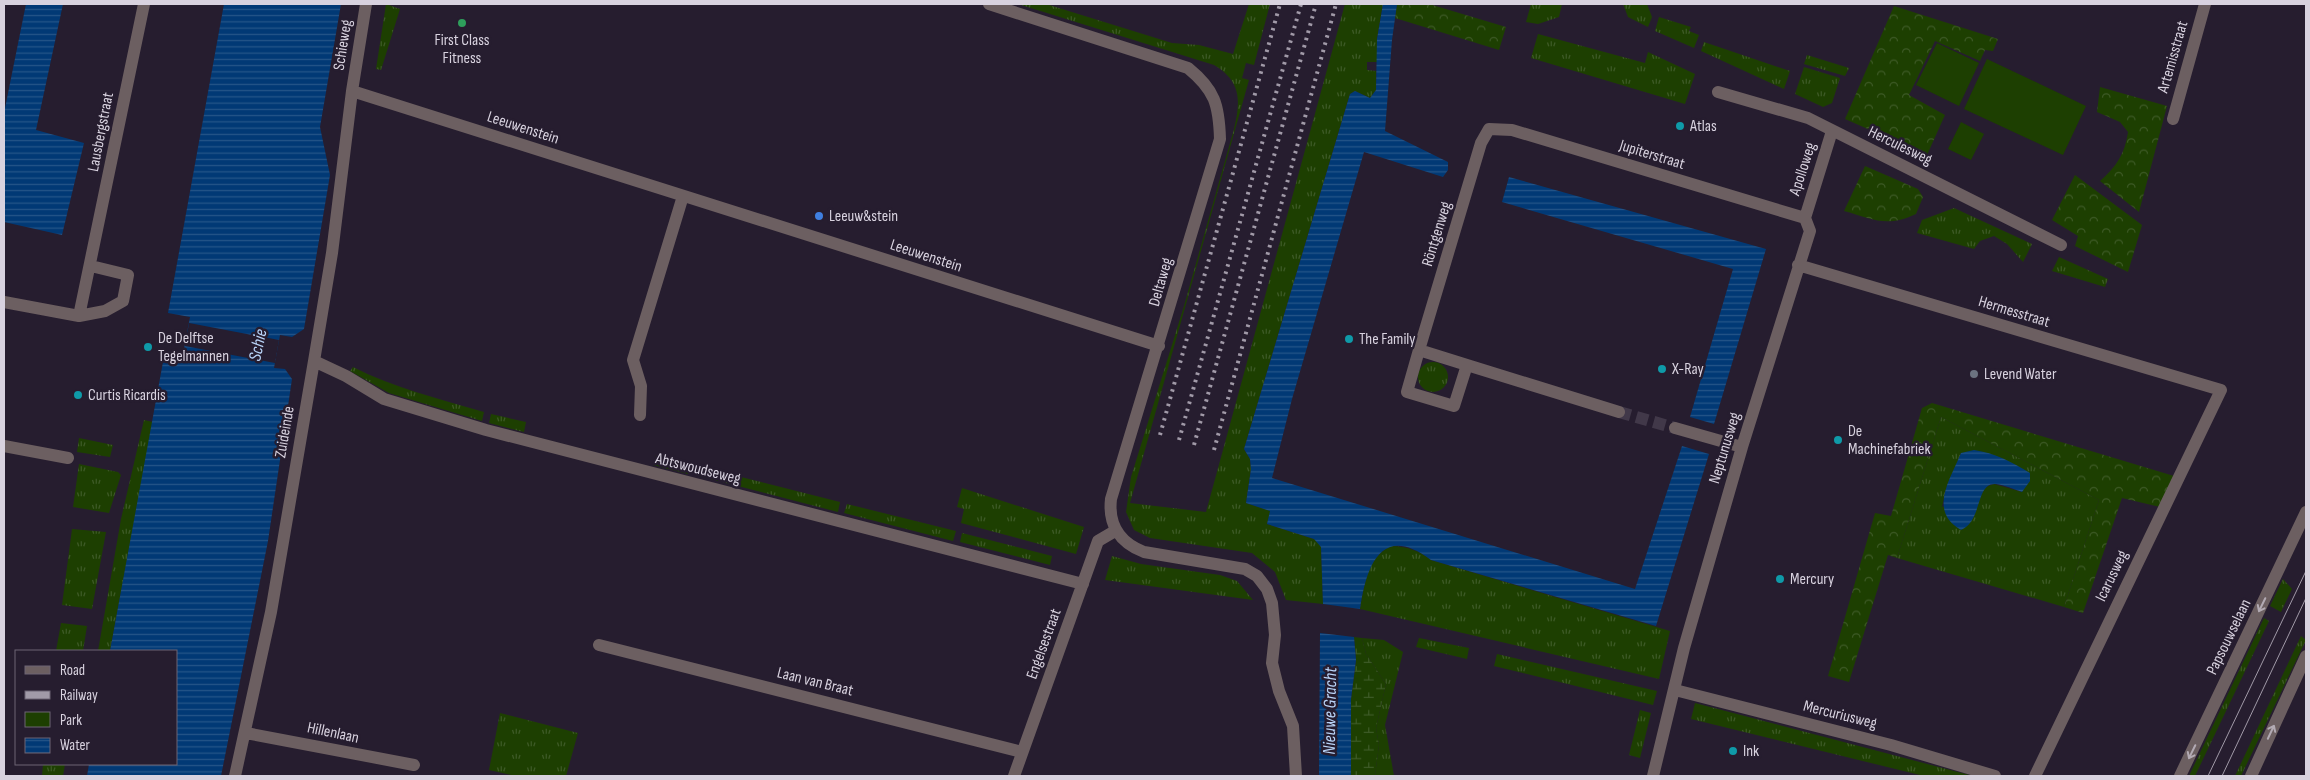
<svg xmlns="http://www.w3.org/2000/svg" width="2310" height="780" viewBox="0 0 2310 780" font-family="'Sofia Sans Condensed',sans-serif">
<defs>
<pattern id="grass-tufts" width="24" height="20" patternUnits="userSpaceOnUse" patternTransform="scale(1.25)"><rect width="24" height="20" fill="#1d3f01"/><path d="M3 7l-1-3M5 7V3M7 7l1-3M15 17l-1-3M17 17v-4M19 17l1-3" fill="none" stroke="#3d5a26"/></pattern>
<pattern id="forest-crowns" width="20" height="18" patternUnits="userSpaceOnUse" patternTransform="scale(1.25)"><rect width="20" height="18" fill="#1d3f01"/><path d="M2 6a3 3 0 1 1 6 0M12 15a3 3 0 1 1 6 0" fill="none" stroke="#3d5a26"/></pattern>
<pattern id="wetland-marsh" width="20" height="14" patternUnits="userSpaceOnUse" patternTransform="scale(1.25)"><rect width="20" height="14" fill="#1d3f01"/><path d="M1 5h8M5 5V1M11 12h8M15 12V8" fill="none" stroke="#3d5a26"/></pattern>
<pattern id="water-rules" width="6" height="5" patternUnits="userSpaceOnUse" patternTransform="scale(1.25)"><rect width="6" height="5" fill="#013975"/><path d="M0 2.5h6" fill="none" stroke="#255588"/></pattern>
</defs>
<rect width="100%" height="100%" fill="#261d2f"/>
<path fill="url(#grass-tufts)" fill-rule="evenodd" d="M 386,4 L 400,9 L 381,70 L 376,69 Z
M 1018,4 L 1046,4 L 1172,43 L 1199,45 L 1233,54 L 1249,4 L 1270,4 L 1254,65 L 1246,63 L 1242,78 L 1249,80 L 1130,503 L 1206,512 L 1345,4 L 1383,4 L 1377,39 L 1377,62 L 1367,62 L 1367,70 L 1376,71 L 1376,90 L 1370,98 L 1355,91 L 1350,94 L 1244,449 L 1250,459 L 1251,469 L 1246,503 L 1271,511 L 1267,524 L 1314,539 L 1318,542 L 1321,547 L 1323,604 L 1286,600 L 1275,572 L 1252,553 L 1150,538 L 1134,530 L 1126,512 L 1131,477 L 1184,306 L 1234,129 C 1241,100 1241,81 1214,65 Z
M 1531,4 L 1562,4 L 1559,17 L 1538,24 L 1526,22 Z
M 1623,4 L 1647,4 L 1652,17 L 1648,27 L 1628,17 Z
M 1659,17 L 1691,27 L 1689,31 L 1699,35 L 1694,48 L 1655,31 Z
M 1538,34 L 1645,63 L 1648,52 L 1695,74 L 1685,104 L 1531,58 Z
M 1704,42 L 1790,71 L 1784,89 L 1701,51 Z
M 1807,55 L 1849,68 L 1845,76 L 1804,64 Z
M 1804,67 L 1840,78 L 1832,103 L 1823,107 L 1795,94 Z
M 1954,208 L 2032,244 L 2023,262 L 2007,244 L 1994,236 L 1980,241 L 1974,249 L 1917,233 L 1922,220 Z
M 2059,257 L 2108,279 L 2105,287 L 2052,271 Z
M1418 377a15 15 0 1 1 30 0a15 15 0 1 1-30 0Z
M 353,367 C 394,388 440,399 484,412 L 482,421 L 389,393 L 350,371 Z
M 491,414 L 526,422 L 524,432 L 489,423 Z
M 1941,417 L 2099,500 L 2064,607 L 1897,558 ZM 1961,453 L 2022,492 L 1994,484 L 1988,486 L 1982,491 L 1942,507 L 1945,493 Z
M 144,420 L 153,422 L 110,651 L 98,651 L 121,519 Z
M 79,438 L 113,445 L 110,457 L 77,452 Z
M 656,455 L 691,464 L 688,474 L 653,465 Z
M 79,464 L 118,472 L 121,475 L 109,513 L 73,507 Z
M 697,466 L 840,502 L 838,512 L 695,475 Z
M 962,488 L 1084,527 L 1076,554 L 961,523 L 964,509 L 957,507 Z
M 847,504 L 956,531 L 953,541 L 844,513 Z
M 72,529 L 106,532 L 92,609 L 62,605 Z
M 962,533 L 1052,556 L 1050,565 L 960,542 Z
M 1391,546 C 1406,546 1420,551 1431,560 L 1670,631 L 1659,679 L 1360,609 C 1364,586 1367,557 1391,546 Z
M 1112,556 L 1141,564 L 1220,575 L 1237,581 L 1253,600 L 1105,580 Z
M 2283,579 L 2292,589 L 2281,612 L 2270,606 Z
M 2264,618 L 2269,621 L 2195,776 L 2189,776 Z
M 61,623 L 87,626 L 83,651 L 56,651 Z
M 2301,636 L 2306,640 L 2241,776 L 2235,776 Z
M 1362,638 L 1384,640 L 1403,652 L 1385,725 L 1394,776 L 1375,776 L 1379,745 L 1376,728 L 1386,684 L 1366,654 Z
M 1419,638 L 1469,648 L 1467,659 L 1416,647 Z
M 1497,654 L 1657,691 L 1653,705 L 1494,666 Z
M 1695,703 L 1973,776 L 1924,776 L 1691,719 Z
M 1640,710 L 1651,713 L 1640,758 L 1629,755 Z
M 500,713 L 578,733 L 566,776 L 516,776 L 489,770 Z
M 43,764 L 65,764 L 63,776 L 42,776 Z"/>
<path fill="url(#forest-crowns)" d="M 1397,4 L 1429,4 L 1506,27 L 1499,50 L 1395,18 Z
M 1894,6 L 1998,39 L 1993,51 L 1985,50 L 1980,61 L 1935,41 L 1909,95 L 1945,115 L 1927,155 L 1845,119 Z
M 2100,87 L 2167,106 L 2139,212 L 2100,181 C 2116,167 2125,154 2128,132 L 2120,122 L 2097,112 Z
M 1865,166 L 1918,189 L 1923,197 L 1916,214 C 1886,228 1873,219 1844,211 Z
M 2075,175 L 2142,225 L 2128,272 L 2075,246 L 2078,236 L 2052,220 Z
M 1932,403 L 2174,476 L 2160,507 L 2122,498 L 2083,613 L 2064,607 L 2099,500 L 1941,417 L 1897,558 L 1888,555 L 1849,682 L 1828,676 L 1875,513 L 1891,516 L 1922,408 Z"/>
<path fill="url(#wetland-marsh)" d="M 1354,637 L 1362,638 L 1366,654 L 1386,684 L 1376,728 L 1379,745 L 1375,776 L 1351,776 L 1351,699 L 1356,660 Z"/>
<path fill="#1d3f01" d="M 1937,43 L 1979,63 L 1959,106 L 1916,85 Z
M 1987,59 L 2086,106 L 2063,155 L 1964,109 Z
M 1961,122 L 1984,134 L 1971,160 L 1948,149 Z"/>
<path fill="url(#water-rules)" d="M 26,4 L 63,4 L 36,130 L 84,143 L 62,235 L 4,222 L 4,113 Z
M 224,4 L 341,4 L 320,127 L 330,175 L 304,329 L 292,337 L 280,335 L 274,368 L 285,369 L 292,379 L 268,541 L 221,776 L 87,776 L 89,764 L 176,764 L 176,651 L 110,651 L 165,351 L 183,354 L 190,317 L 168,313 Z
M 1383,4 L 1397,4 L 1392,40 L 1385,131 L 1448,162 L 1448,170 L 1443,177 L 1364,152 L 1292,399 L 1272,478 L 1635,589 L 1682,446 L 1709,454 L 1656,626 L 1431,560 C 1381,522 1366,567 1360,609 L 1323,604 L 1321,547 L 1314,539 L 1267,524 L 1270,511 L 1246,503 L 1251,469 L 1250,459 L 1244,449 L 1350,94 L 1355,91 L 1370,98 L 1376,90 L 1377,39 Z
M 1509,177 L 1766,249 L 1714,424 L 1690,417 L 1733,269 L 1502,202 Z
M 1974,450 C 1995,453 2012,462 2030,473 L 2030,481 L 2022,492 C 2014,489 2004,485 1996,484 C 1975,482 1983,521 1961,530 C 1928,511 1950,480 1961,453 Z
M 1320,633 L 1354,637 L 1356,660 L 1351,699 L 1351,776 L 1319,776 Z"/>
<path fill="#261d2f" d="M 189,323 L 279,340 L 275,363 L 185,346 Z"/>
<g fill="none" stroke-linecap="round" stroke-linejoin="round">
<path stroke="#413849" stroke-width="12" stroke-dasharray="12 6" stroke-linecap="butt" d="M 1619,412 L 1675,428"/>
<path stroke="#6c5f61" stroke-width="12" d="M 989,4 L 1188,68 C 1215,90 1219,105 1220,139 L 1111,499 C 1108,525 1120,543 1144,552 L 1245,569 L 1257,576 L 1267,589 L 1272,603 L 1275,635 L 1272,663 L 1279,691 L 1293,726 L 1296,776
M 352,91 L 1159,346
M 1718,92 L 1808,118 L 2061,245
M 2173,119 L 2205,4
M 1805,218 L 1832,131
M 1798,265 L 2221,390 L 2035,776
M 4,302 L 79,316 L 144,4
M 79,316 L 105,311 L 123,301 L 128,275 L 91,266
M 1419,350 L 1407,392 L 1454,406 L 1467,365 L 1419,350 L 1481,143 L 1489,129 L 1512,130 L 1805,218
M 314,361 L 346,376 L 384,399 L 486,430 L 1083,584
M 1467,365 L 1619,412
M 640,415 L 641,386 L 633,360 L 683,196
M 1675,428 L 1742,447
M 4,446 L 68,458
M 599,645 L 1022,752
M 1675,690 L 1891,745 L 1995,776
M 246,733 L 414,765
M 235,776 L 271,612 L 314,361 L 332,253 L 352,91 L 366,4
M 1014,776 L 1098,541 L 1115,531
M 1653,776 L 1684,648 L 1742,447 L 1810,231 L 1805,218
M 2180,776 L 2306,512
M 2251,776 L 2306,656"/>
<path stroke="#a19aa8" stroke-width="1" d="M 2208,776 L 2306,571
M 2222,776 L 2306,598"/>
<path stroke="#a19aa8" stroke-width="4" stroke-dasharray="2.5 5" stroke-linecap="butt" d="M 1160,435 L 1280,4
M 1179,440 L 1301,4
M 1194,445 L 1316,4
M 1214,450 L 1336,4"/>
</g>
<defs><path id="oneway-shaft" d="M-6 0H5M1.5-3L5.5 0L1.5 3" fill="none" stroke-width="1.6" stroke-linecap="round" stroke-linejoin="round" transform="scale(1.25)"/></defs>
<g stroke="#b2aab3">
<use href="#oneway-shaft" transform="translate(2262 605) rotate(116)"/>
<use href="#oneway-shaft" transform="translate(2271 732) rotate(-65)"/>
<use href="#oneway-shaft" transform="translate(2192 752) rotate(116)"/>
</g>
<circle fill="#2e9e5b" stroke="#261d2f" stroke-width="2" cx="462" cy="23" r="5"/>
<g fill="#0f9aa8" stroke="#261d2f" stroke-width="2">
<circle cx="1680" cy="126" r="5"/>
<circle cx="1349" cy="339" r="5"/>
<circle cx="148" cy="347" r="5"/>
<circle cx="1662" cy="369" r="5"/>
<circle cx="78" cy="395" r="5"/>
<circle cx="1838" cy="440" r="5"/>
<circle cx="1780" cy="579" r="5"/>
<circle cx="1733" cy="751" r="5"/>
</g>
<circle fill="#3f7fe0" stroke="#261d2f" stroke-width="2" cx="819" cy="216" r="5"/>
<circle fill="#6b7280" stroke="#261d2f" stroke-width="2" cx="1974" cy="374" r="5"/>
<g text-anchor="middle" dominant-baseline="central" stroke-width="5" stroke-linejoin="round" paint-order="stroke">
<g font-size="16" fill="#d8d2df" stroke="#261d2f" text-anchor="start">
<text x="462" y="40" text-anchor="middle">First Class<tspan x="462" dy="18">Fitness</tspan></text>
<text x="1690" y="126">Atlas</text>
<text x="829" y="216">Leeuw&amp;stein</text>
<text x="158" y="338">De Delftse<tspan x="158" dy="18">Tegelmannen</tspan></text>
<text x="1359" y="339">The Family</text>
<text x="1672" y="369">X-Ray</text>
<text x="1984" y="374">Levend Water</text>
<text x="88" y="395">Curtis Ricardis</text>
<text x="1848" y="431">De<tspan x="1848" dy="18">Machinefabriek</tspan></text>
<text x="1790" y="579">Mercury</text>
<text x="1743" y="751">Ink</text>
</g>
<g font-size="16" fill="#d8d2df" stroke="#261d2f">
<text transform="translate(343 45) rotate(-81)">Schieweg</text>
<text transform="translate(2173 57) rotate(-74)">Artemisstraat</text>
<text transform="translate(523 128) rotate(18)">Leeuwenstein</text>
<text transform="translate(101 132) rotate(-79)">Lausbergstraat</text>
<text transform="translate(1900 146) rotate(26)">Herculesweg</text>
<text transform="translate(1652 155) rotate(17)">Jupiterstraat</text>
<text transform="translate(1803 169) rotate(-72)">Apolloweg</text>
<text transform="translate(1437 234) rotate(-73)">Röntgenweg</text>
<text transform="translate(926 256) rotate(18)">Leeuwenstein</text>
<text transform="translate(1161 282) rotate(-74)">Deltaweg</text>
<text transform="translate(2014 312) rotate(17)">Hermesstraat</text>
<text transform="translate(285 432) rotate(-80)">Zuideinde</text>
<text transform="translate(1725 448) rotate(-73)">Neptunusweg</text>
<text transform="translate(698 469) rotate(14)">Abtswoudseweg</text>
<text transform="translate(2112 576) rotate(-64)">Icarusweg</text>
<text transform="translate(2229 637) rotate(-64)">Papsouwselaan</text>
<text transform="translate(1044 644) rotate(-70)">Engelsestraat</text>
<text transform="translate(815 682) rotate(14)">Laan van Braat</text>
<text transform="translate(1840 715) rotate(14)">Mercuriusweg</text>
<text transform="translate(333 733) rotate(12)">Hillenlaan</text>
</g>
<g font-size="18" font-style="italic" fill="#b8d3f7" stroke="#261d2f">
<text transform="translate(258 345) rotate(-78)">Schie</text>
<text transform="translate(1330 711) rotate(-89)">Nieuwe Gracht</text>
</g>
</g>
<rect width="2310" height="780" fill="none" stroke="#d8d2df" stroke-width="10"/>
<rect x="15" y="650" width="162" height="115" fill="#261d2f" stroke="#6d6575"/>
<rect x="25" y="666" width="25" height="8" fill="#6c5f61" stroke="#6d6575"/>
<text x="60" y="675" font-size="15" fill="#d8d2df">Road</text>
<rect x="25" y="691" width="25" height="8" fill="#a19aa8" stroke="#6d6575"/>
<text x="60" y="700" font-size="15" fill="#d8d2df">Railway</text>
<rect x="25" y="712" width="25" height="15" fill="#1d3f01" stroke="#6d6575"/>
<text x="60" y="725" font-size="15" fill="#d8d2df">Park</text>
<rect x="25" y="738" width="25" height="15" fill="url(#water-rules)" stroke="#6d6575"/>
<text x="60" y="750" font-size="15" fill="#d8d2df">Water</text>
</svg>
